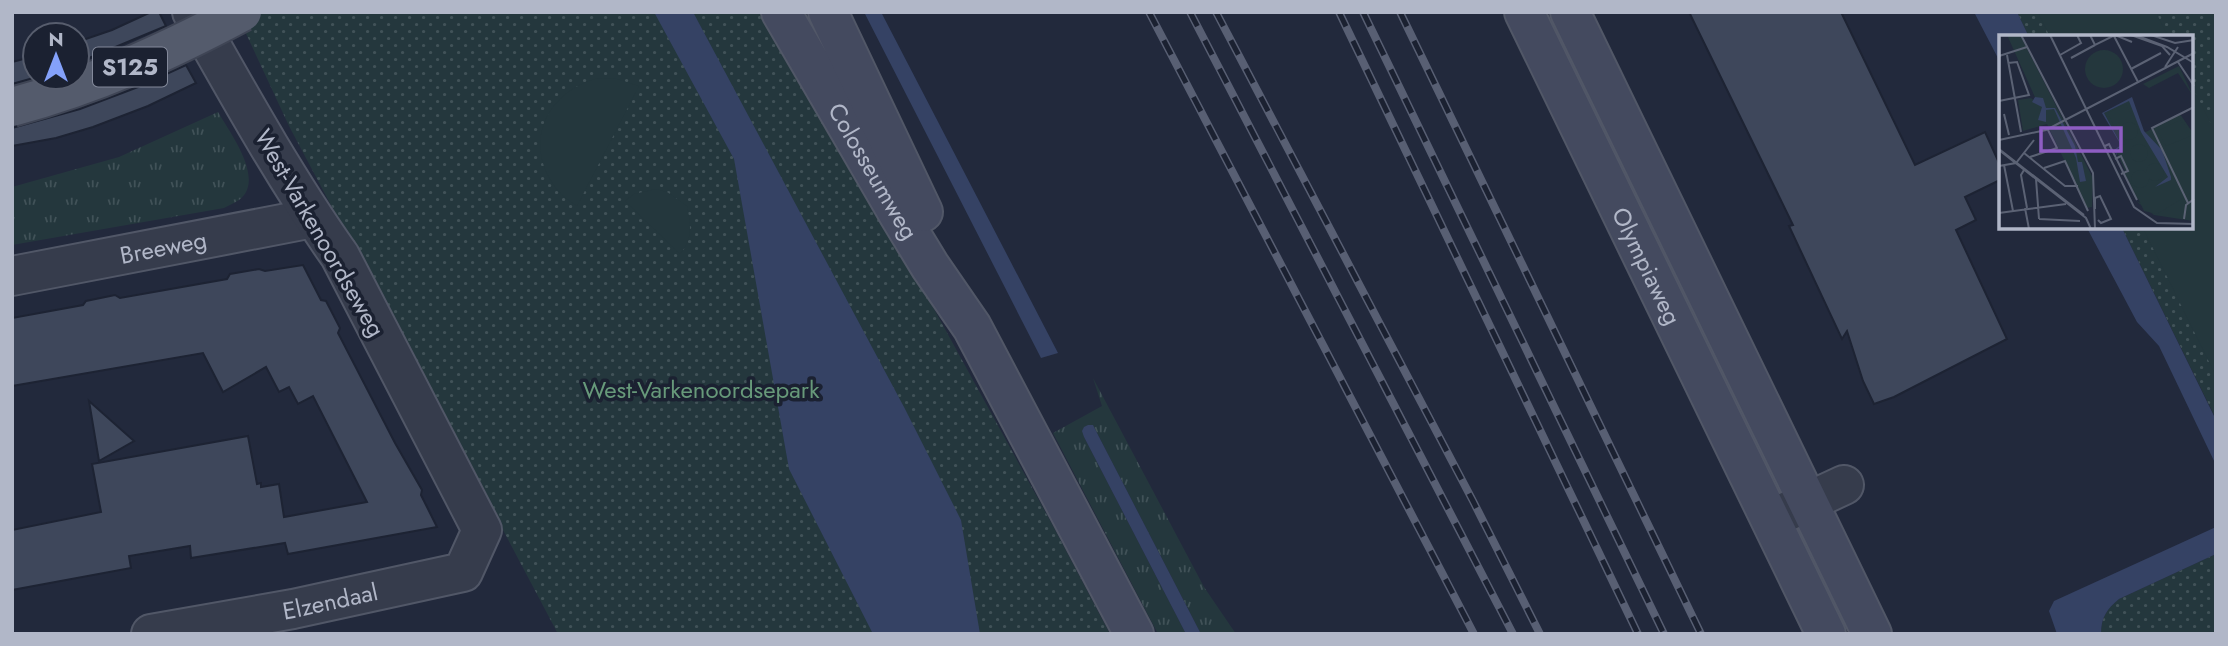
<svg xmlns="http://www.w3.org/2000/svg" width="2228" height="646" viewBox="0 0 2228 646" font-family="Jost,sans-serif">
<defs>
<pattern id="grass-tufts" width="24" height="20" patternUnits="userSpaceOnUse" patternTransform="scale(1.75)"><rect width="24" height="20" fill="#24373d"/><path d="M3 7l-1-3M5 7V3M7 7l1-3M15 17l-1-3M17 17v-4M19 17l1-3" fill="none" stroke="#415258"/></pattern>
<pattern id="park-dots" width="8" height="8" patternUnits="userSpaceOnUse" patternTransform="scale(1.75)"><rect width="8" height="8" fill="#24373d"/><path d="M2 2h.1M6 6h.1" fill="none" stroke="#415258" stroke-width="1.8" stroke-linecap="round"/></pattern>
</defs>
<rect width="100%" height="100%" fill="#22293c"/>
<path fill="url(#grass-tufts)" d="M 218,112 C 230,133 266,180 239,200 C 235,203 229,205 224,208 L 12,245 L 12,187 L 119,157 Z
M 1093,378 L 1204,587 L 1236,634 L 1201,634 L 1096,431 L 1084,437 L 1186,634 L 1158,634 L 1053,433 L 1102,406 Z"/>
<path fill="url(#park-dots)" d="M 236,12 L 771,12 L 1052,524 L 1110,634 L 558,634 L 289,126 Z
M 2017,12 L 2216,12 L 2216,419 L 2122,228 L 2191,228 L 2191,37 L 2029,37 Z
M 2216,554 L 2216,634 L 2101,634 C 2101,617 2107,609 2119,599 Z"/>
<path fill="#24373d" d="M 2038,12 L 2156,12 L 2168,37 L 2050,37 Z
M 598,78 L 617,79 L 639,86 L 577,206 C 568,200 559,194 553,184 C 523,139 549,91 598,78 Z
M 2191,84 L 2216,134 L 2216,376 L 2143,228 L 2191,228 Z
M 656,189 L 667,192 L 687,206 C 691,225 693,239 680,254 L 625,201 L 634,194 Z"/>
<path fill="#354264" d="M 654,12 L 693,12 L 904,407 L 961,520 L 980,634 L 873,634 L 789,469 L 734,159 Z
M 864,12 L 881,12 L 1058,353 L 1041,358 Z
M 1974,12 L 2017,12 L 2029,37 L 2000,37 L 2000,62 Z
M 2087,228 L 2122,228 L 2216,420 L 2216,465 L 2159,346 L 2137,322 Z
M 1088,425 L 1093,425 L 1096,431 L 1201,634 L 1186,634 L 1084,437 L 1082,431 L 1084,427 Z
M 2216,527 L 2216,554 L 2119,599 C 2107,609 2101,617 2101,634 L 2057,634 L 2049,611 L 2054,601 Z"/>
<path fill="#3e475b" stroke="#1d2333" stroke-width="2" d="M 151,12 L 159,12 L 166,26 L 77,63 L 77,42 L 112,30 Z
M 1689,12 L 1841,12 L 1915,165 L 1985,132 L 2000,165 L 2000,180 L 1965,197 L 1976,220 L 1956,230 L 2007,339 L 1894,397 L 1874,404 L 1863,381 L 1847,331 L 1842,339 L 1789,226 L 1793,225 Z
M 35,56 L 35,77 L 37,77 L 12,84 L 12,62 Z
M 186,65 L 196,83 L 148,106 L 93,127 L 56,138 L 12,146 L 12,128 L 80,109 L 138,87 Z
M 303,265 L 321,300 L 326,301 L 340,328 L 338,333 L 395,443 L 422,490 L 421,495 L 437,527 L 288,554 L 285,543 L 191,558 L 190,546 L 129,556 L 131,568 L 12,590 L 12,530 L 101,512 L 92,464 L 248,436 L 257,484 L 261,483 L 261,487 L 279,484 L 284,517 L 367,502 L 313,396 L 298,404 L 289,387 L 279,392 L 266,367 L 223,392 L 203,353 L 12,386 L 12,318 L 83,305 L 86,301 L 115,295 L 120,298 L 227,279 L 230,274 L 259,269 L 265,271 Z
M 89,401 L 134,441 L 99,461 Z"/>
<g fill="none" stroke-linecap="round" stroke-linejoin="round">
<defs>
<g id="minor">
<path id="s1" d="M 12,276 L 313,218"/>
<path d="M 1771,519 L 1844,485"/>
<path id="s2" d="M 151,634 L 293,609 L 463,572 L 482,530 L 340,256 C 285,178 239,95 192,12"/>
</g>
<g id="secondary">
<path id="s3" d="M 781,12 L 899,215 L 930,266 L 972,327 L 1134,634"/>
<path d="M 828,12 L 923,212"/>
<path id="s4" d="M 1524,12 L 1826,634"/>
<path d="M 1570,12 L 1872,634"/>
</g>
</defs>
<use href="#minor" stroke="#515767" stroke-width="42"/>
<use href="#secondary" stroke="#515767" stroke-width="42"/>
<use href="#minor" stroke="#363c4c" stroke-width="38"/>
<use href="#secondary" stroke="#444a5f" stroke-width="38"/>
<defs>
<path id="rail" d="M 1149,12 L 1474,634
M 1190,12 L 1513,634
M 1216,12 L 1473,501 L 1540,634
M 1339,12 L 1638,634
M 1363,12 L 1664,634
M 1400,12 L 1701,634"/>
</defs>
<use href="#rail" stroke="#585f73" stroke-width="8"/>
<use href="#rail" stroke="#1b2131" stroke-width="5" stroke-dasharray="16" stroke-linecap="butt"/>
<defs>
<path id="primary-bridge" d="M 12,107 C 97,84 165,53 242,12"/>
</defs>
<use href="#primary-bridge" stroke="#3f4555" stroke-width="42" stroke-linecap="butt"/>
<use href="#primary-bridge" stroke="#545b6c" stroke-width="38"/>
</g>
<g text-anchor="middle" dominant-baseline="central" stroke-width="7" stroke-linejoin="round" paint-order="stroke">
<rect fill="#1b2131" stroke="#848a9b" stroke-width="2" x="93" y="47.5" width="74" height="39" rx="5"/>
<g font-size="23" font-weight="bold" fill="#b1b7c8">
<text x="130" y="67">S125</text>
</g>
<g font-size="24" fill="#b1b7c8" stroke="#1b2131">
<text stroke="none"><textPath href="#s3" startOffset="184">Colosseumweg</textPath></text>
<text transform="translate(320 233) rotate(60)">West-Varkenoordseweg</text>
<text stroke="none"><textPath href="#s1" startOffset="154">Breeweg</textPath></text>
<text stroke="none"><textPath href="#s4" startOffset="282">Olympiaweg</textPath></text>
<text stroke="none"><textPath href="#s2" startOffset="182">Elzendaal</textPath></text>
</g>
<g font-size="24" fill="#67997a" stroke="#1b2131">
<text x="701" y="389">West-Varkenoordsepark</text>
</g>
</g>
<g transform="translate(1999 35)">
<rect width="194" height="194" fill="#22293c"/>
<path d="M 180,31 L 194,61 L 179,38 L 150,53 L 144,49 ZM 142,99 L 194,157 L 194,186 L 155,180 L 137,166 L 152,172 L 138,163 L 126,139 Z" fill="#24373d"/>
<path d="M 8,0 L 21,0 L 94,143 L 93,172 L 88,173 L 48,89 L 24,96 L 19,65 L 32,63 L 39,69 ZM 132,64 L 145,98 L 181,79 L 194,98 L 194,157 L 158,179 L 145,176 L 117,116 L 123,111 L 105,78 Z" fill="#24373d"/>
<path d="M86 34a19 19 0 1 1 38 0a19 19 0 1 1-38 0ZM 127,69 L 133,81 L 117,89 L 127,109 L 123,110 L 109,78 ZM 181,85 L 194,100 L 167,111 L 159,96 ZM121 96a9 9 0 1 1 18 0a9 9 0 1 1-18 0ZM131 118a9 9 0 1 1 18 0a9 9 0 1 1-18 0ZM147 137a9 9 0 1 1 18 0a9 9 0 1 1-18 0ZM132 144a9 9 0 1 1 18 0a9 9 0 1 1-18 0Z" fill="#24373d"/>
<path d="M 36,62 L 44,63 L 47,73 L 56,73 L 76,111 L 79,127 L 83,127 L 87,146 L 81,147 L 77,123 L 55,74 L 47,75 L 47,87 L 39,85 L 43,72 L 33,67 ZM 133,62 L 145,96 L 163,115 L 172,142 L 172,145 L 156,152 L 169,142 L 142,97 L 130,66 L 105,78 L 123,111 L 117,115 L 118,121 L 115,115 L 122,110 L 103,78 Z" fill="#354264"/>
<path fill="none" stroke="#5b6274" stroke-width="2" d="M 22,0 L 94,138 L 96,194M 51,0 L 135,172 L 158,188 L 195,189M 91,0 L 96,10 L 116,0 L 133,7M 132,0 L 163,11 L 171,20M 136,0 L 168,12 L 195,28M 152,0 L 176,8 L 195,5M 115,1 L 139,47M 8,20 L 22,97M 61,20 L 82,8 L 78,0M 0,21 L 28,12M 72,23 L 96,10M 179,27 L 195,51M 166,32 L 179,12M 132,34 L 162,18M 0,66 L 30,60 L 18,27 L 9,28M 5,79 L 10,100M 0,105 L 47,95 L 195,18M 106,111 L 110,109 L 138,165M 0,114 L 85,180M 0,115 L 87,183 L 92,194M 25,118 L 66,151 L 79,151M 31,122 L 58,113 L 49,95M 116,124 L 122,121 L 129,136 L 122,139M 5,130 L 14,176M 0,131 L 17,128 L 35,105M 45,133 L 66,126 L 89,176M 25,135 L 22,140 L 28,173M 37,144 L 40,184M 189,168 L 153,93 L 195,72M 26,173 L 30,194M 96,174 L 96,163 L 101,161 L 112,184 L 102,188 L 99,185M 0,178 L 67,169M 40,184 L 81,186M 185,184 L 187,170 L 195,164"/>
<path fill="#8e5dc2" fill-opacity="0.15" stroke="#8e5dc2" stroke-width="3.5" d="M 42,93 L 122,93 L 122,116 L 42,116 Z"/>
<rect width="194" height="194" fill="none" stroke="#b1b7c8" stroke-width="3.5"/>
</g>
<rect width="2228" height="646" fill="none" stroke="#b1b7c8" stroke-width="28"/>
<g transform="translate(56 56)"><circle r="33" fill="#1b2131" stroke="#575d6d" stroke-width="2"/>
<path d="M0-5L12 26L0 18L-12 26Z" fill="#84a1fa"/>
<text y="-10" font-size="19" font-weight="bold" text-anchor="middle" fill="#b1b7c8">N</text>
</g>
</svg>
